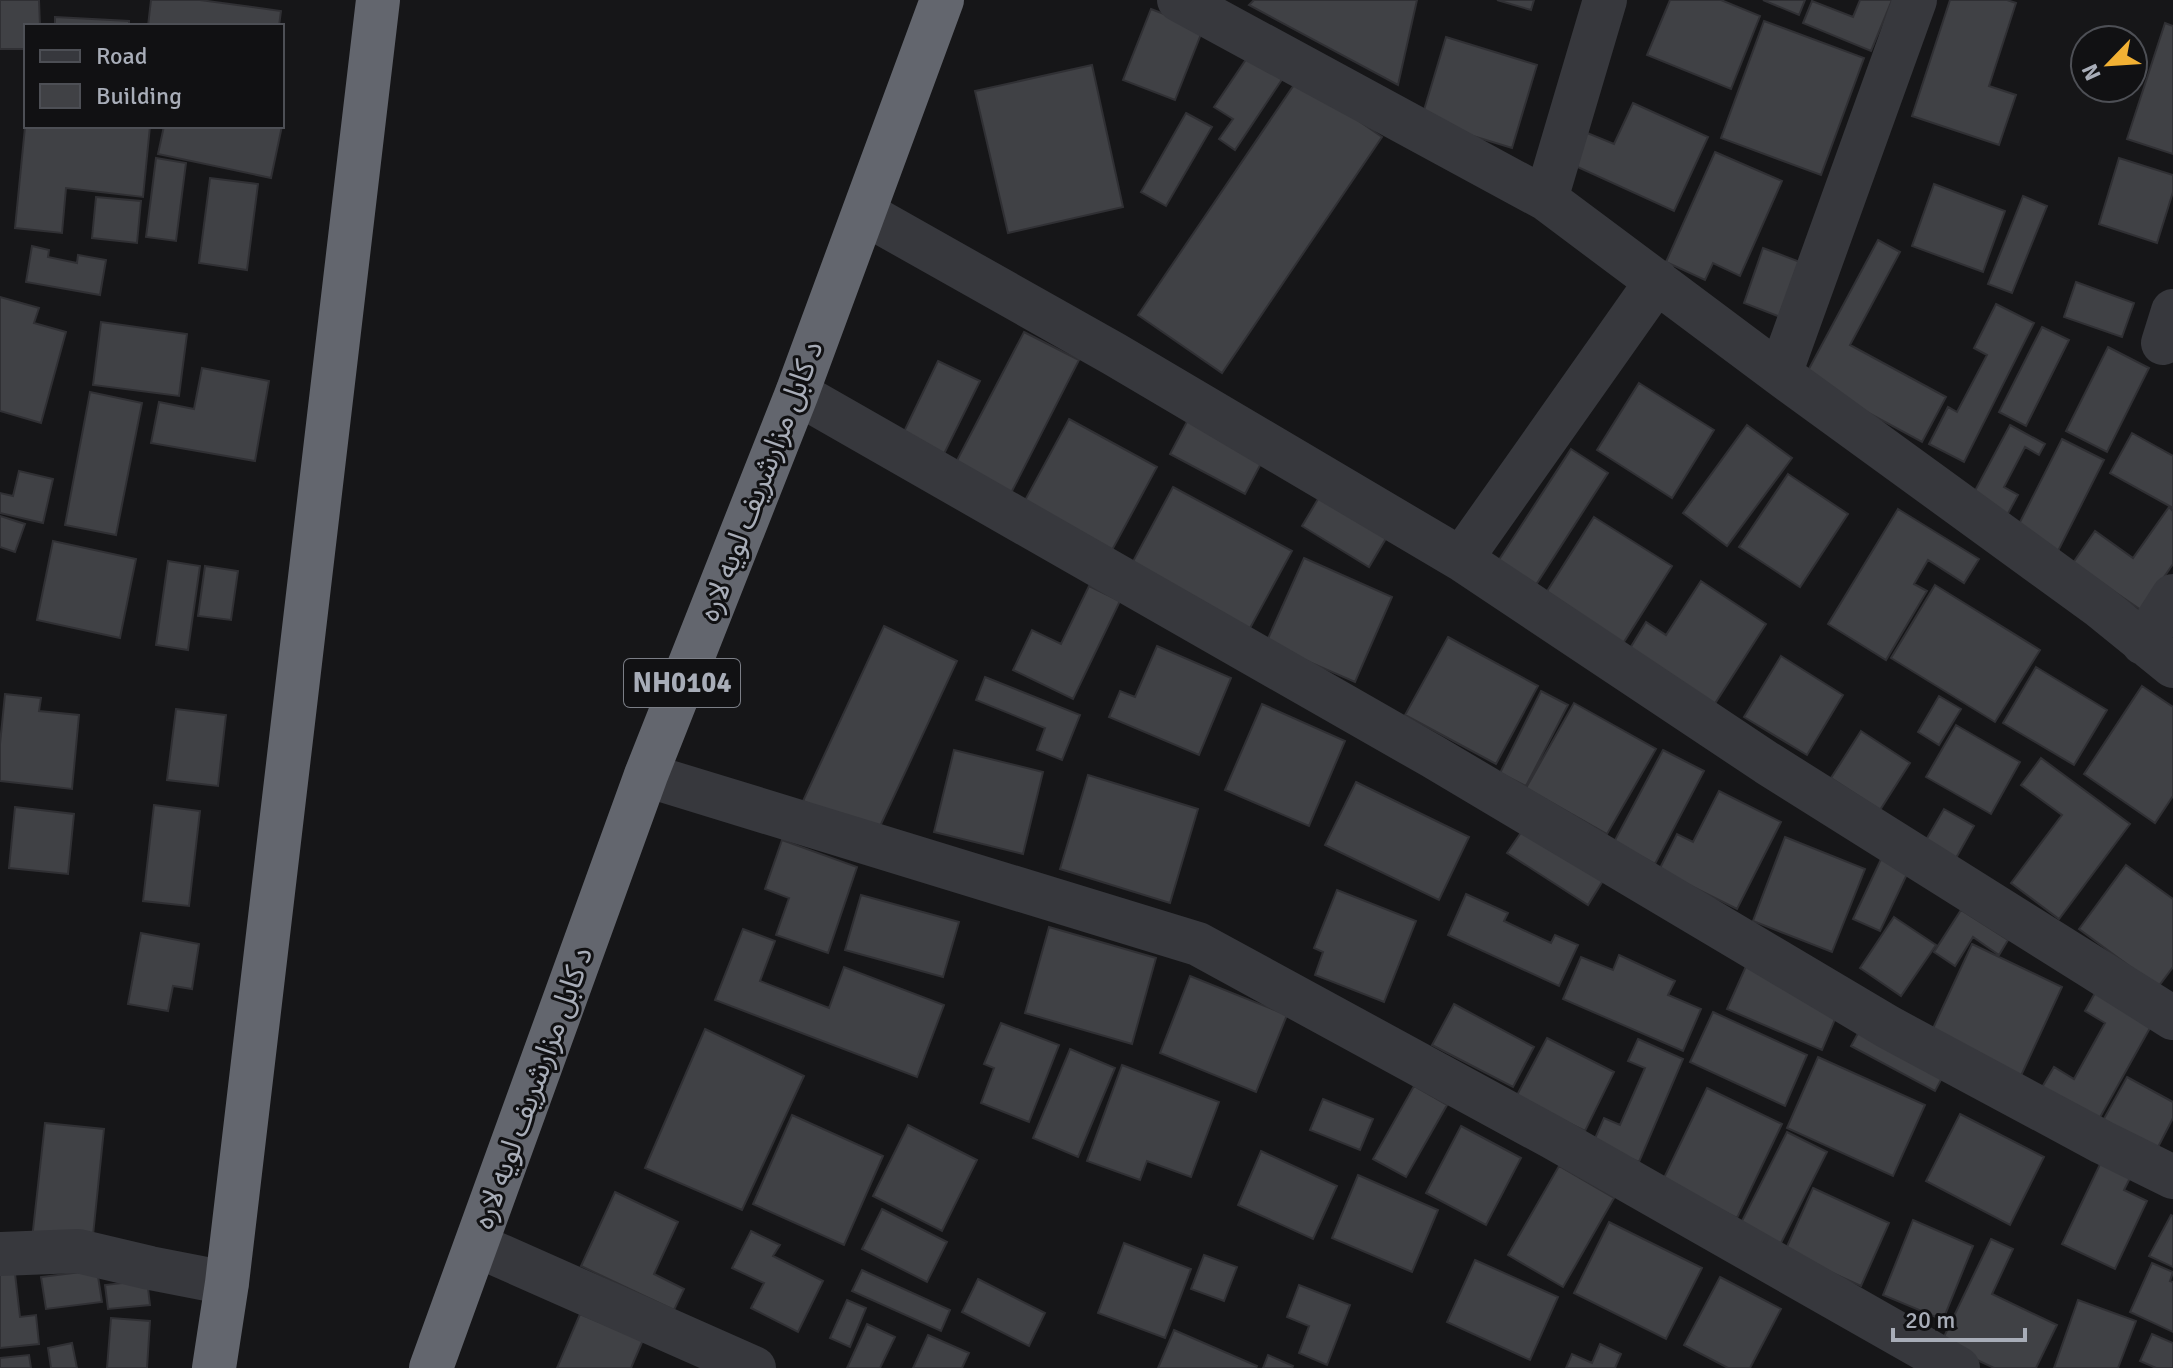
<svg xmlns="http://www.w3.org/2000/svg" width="2173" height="1368" viewBox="0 0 2173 1368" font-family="Signika,'Noto Sans Arabic',sans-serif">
<rect width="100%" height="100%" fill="#161618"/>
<path fill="#404145" stroke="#303034" stroke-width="2" d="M 0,0 L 39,0 L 40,26 L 26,26 L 26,49 L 0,49 Z
M 151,0 L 200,0 L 281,11 L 279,26 L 148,26 Z
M 1254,0 L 1417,0 L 1398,85 L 1249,5 Z
M 1497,0 L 1534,0 L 1531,10 Z
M 1670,0 L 1721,0 L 1760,16 L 1731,89 L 1647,55 Z
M 1763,0 L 1805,0 L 1799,15 Z
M 1860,0 L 1892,0 L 1871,51 L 1803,23 L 1812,1 L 1853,17 Z
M 1950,0 L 2007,0 L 2016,3 L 1989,86 L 2016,95 L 1999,145 L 1912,116 Z
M 1151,9 L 1203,29 L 1175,100 L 1123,80 Z
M 55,17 L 129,21 L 129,26 L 55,26 Z
M 1764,21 L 1864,58 L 1821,175 L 1721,138 Z
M 2165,23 L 2173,26 L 2173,154 L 2127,139 Z
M 1446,37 L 1537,65 L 1512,148 L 1421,120 Z
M 1249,55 L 1283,78 L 1235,150 L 1219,139 L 1233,119 L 1214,107 Z
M 1092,65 L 1123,207 L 1008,233 L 975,91 Z
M 1298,79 L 1382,137 L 1222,373 L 1138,315 Z
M 1633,103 L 1708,137 L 1674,211 L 1571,164 L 1585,132 L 1614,144 Z
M 1186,113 L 1212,127 L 1166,206 L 1141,192 Z
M 26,117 L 26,126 L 150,126 L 143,197 L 66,188 L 62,233 L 15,228 Z
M 164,126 L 282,126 L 271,178 L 158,154 Z
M 1715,152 L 1782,181 L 1740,276 L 1713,263 L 1705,280 L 1666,262 Z
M 156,158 L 186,163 L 176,241 L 146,237 Z
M 2119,158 L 2173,175 L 2173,192 L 2157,243 L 2099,224 Z
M 210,178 L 258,184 L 247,270 L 199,263 Z
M 1934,184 L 2005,211 L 1983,272 L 1912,246 Z
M 2023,196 L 2047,206 L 2012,293 L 1988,284 Z
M 96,197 L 141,201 L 137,243 L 92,238 Z
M 1878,240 L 1900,252 L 1850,345 L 1946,397 L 1922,442 L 1804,378 Z
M 32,246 L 49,250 L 48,257 L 77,263 L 78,255 L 106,260 L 100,295 L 26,282 Z
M 1763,248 L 1808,265 L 1788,320 L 1744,303 Z
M 2076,282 L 2134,303 L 2122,337 L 2064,317 Z
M 0,297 L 39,308 L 34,323 L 66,332 L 41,423 L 0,411 Z
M 1996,304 L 2034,323 L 1964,462 L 1929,444 L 1948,407 L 1957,412 L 1987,355 L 1974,348 Z
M 101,322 L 187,334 L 179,396 L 93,385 Z
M 2042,327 L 2069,340 L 2026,426 L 1999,412 Z
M 1024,332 L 1079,360 L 1008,499 L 952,470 Z
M 2108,347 L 2149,368 L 2107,452 L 2066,431 Z
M 938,361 L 980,381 L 940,462 L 899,442 Z
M 202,368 L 269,381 L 255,461 L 151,443 L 159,402 L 194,409 Z
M 1639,383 L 1714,430 L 1672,498 L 1597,450 Z
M 90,392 L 142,403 L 116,535 L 65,525 Z
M 1191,414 L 1266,454 L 1245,494 L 1170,454 Z
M 1069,419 L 1157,467 L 1111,552 L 1023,504 Z
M 1747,425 L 1792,458 L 1727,546 L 1683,513 Z
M 2010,425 L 2045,444 L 2039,455 L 2025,447 L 2004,487 L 2018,495 L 2005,519 L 1970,500 Z
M 2132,433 L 2173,456 L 2173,508 L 2110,473 Z
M 2062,439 L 2104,460 L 2057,553 L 2015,532 Z
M 1571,449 L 1608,473 L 1530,594 L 1493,569 Z
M 19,471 L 53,479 L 43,523 L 0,513 L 0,493 L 13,496 Z
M 1788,474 L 1848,514 L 1800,587 L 1739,547 Z
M 1173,487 L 1292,551 L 1249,630 L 1130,567 Z
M 1321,494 L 1388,535 L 1369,567 L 1302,526 Z
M 2169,507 L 2173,511 L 2173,564 L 2141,610 L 2073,563 L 2095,531 L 2133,558 Z
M 1898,509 L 1979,559 L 1964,583 L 1928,560 L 1914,584 L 1927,591 L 1886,660 L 1828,624 Z
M 0,516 L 25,524 L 15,552 L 0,547 Z
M 1594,517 L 1672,566 L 1622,645 L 1544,596 Z
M 53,541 L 136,559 L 120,638 L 37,620 Z
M 1304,558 L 1392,597 L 1355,682 L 1266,643 Z
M 168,561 L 200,566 L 188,650 L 156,645 Z
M 205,566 L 238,571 L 231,620 L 198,616 Z
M 1701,581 L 1766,624 L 1714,705 L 1629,650 L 1646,622 L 1666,635 Z
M 1935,585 L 2040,650 L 1995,722 L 1891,658 Z
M 1089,586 L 1120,601 L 1073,699 L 1013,670 L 1032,630 L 1061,644 Z
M 884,626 L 957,661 L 876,835 L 803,801 Z
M 1448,637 L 1538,686 L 1496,764 L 1405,715 Z
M 1157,646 L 1231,678 L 1199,755 L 1109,717 L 1120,691 L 1135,697 Z
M 1781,656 L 1843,695 L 1807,755 L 1744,717 Z
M 2036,667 L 2107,710 L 2074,765 L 2003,723 Z
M 985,677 L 1080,715 L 1062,760 L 1037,750 L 1045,728 L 976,700 Z
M 2142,686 L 2173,707 L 2173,796 L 2155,823 L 2084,774 Z
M 1541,691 L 1568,705 L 1526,786 L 1500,773 Z
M 5,694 L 41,698 L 39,711 L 79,715 L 72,789 L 0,781 L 0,744 Z
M 1939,696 L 1961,709 L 1939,745 L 1918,732 Z
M 1574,703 L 1656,749 L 1607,834 L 1526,788 Z
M 1262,704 L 1345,741 L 1309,826 L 1225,790 Z
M 176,709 L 226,715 L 218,786 L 167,780 Z
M 1956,725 L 2020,762 L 1991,814 L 1926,777 Z
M 1861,731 L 1910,763 L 1880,810 L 1831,778 Z
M 954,750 L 1043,772 L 1023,854 L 934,832 Z
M 1663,750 L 1704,771 L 1655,864 L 1614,842 Z
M 2041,758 L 2130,824 L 2059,919 L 2011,883 L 2062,815 L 2021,785 Z
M 1088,775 L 1198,809 L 1170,903 L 1060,869 Z
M 1356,782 L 1469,837 L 1439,900 L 1325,845 Z
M 1719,791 L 1781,822 L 1737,909 L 1659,870 L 1677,834 L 1693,842 Z
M 154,805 L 200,811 L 189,906 L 143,901 Z
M 15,807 L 74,814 L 68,874 L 9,868 Z
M 1944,809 L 1974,826 L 1956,858 L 1926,840 Z
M 1524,828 L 1604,879 L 1588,905 L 1507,853 Z
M 1785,837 L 1865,869 L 1832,952 L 1753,921 Z
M 782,840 L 857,867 L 828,953 L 776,935 L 789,898 L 765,889 Z
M 1882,857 L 1909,870 L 1880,931 L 1853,919 Z
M 2126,865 L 2173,899 L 2173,967 L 2158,987 L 2079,929 Z
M 1337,890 L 1416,921 L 1384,1002 L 1315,975 L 1323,952 L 1314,948 Z
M 1466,894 L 1508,913 L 1504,921 L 1551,943 L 1555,935 L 1578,945 L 1559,986 L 1448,935 Z
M 861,895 L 959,922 L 943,977 L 845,950 Z
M 1961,910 L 2008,940 L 1999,955 L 1973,937 L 1955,966 L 1934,952 Z
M 1894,917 L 1936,945 L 1901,996 L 1860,968 Z
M 1049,927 L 1156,958 L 1132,1044 L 1025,1013 Z
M 743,929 L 775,941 L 760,981 L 829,1008 L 844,967 L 944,1005 L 917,1077 L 715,1000 Z
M 141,933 L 199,944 L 192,989 L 173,986 L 168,1011 L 128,1004 Z
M 1972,944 L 2062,987 L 2019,1080 L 1929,1037 Z
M 1619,955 L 1675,981 L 1668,995 L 1701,1009 L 1683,1051 L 1563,999 L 1581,957 L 1613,970 Z
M 1747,964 L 1841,1005 L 1822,1050 L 1727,1009 Z
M 1190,976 L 1287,1015 L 1256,1092 L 1160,1053 Z
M 2099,986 L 2155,1019 L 2098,1121 L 2041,1089 L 2054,1067 L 2074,1079 L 2105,1023 L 2085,1011 Z
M 1454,1004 L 1534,1047 L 1513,1087 L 1432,1045 Z
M 1713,1012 L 1807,1055 L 1785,1106 L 1690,1062 Z
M 1864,1022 L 1948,1067 L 1935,1091 L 1851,1046 Z
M 1001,1023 L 1059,1045 L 1029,1122 L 981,1103 L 994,1068 L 984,1064 Z
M 705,1029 L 804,1076 L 742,1210 L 645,1168 Z
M 1547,1038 L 1614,1072 L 1585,1131 L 1516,1097 Z
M 1638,1039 L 1683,1059 L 1639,1162 L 1593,1143 L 1604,1118 L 1620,1125 L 1645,1068 L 1628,1061 Z
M 1070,1049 L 1115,1068 L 1078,1157 L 1033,1138 Z
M 1818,1057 L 1925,1105 L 1893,1176 L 1787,1128 Z
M 1122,1065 L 1219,1102 L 1191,1177 L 1147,1161 L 1140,1180 L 1087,1161 Z
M 2127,1077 L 2173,1102 L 2173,1118 L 2155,1153 L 2101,1124 Z
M 1414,1086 L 1447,1105 L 1406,1177 L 1373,1159 Z
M 1707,1088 L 1782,1124 L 1737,1218 L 1662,1182 Z
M 1323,1099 L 1373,1119 L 1360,1150 L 1310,1130 Z
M 1960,1114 L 2044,1157 L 2010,1225 L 1926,1181 Z
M 792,1115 L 883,1156 L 844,1245 L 753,1204 Z
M 45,1123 L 104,1129 L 92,1245 L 32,1239 Z
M 908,1125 L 977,1160 L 942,1231 L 873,1196 Z
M 1461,1126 L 1521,1158 L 1486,1225 L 1426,1193 Z
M 1787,1132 L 1827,1152 L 1779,1247 L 1739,1227 Z
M 1261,1151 L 1337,1186 L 1313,1239 L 1238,1205 Z
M 2102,1160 L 2132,1174 L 2124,1190 L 2147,1201 L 2115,1269 L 2062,1244 Z
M 1559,1166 L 1614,1198 L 1563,1287 L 1508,1255 Z
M 1358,1175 L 1438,1210 L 1412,1272 L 1332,1238 Z
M 1813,1188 L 1889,1223 L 1861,1286 L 1785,1251 Z
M 615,1192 L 678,1222 L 654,1274 L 684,1289 L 674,1310 L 581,1266 Z
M 882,1209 L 947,1242 L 927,1282 L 862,1249 Z
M 2171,1215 L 2173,1216 L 2173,1267 L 2149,1256 Z
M 1913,1220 L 1973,1246 L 1943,1320 L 1883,1295 Z
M 1609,1222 L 1702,1268 L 1666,1339 L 1574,1293 Z
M 751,1231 L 780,1245 L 773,1256 L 823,1281 L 798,1332 L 751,1308 L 764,1283 L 732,1268 Z
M 1991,1239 L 2013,1249 L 1992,1294 L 2057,1325 L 2036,1368 L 1994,1368 L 1941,1343 Z
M 1124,1243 L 1191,1269 L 1165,1338 L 1098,1313 Z
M 1204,1255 L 1237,1267 L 1224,1301 L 1191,1289 Z
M 1475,1260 L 1558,1297 L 1530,1360 L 1447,1322 Z
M 2152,1263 L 2173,1272 L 2170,1281 L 2173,1282 L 2173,1332 L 2130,1312 Z
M 14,1265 L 20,1317 L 36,1315 L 39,1344 L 0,1348 L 0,1266 Z
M 97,1270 L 102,1302 L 46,1309 L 41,1277 Z
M 862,1270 L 950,1310 L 941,1331 L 852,1291 Z
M 1720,1277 L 1781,1309 L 1750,1368 L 1728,1368 L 1684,1345 Z
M 978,1279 L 1045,1313 L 1029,1346 L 962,1312 Z
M 147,1280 L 150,1305 L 108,1309 L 105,1285 Z
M 1299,1285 L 1350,1305 L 1327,1365 L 1299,1353 L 1309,1326 L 1287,1317 Z
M 847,1300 L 866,1308 L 850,1347 L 830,1338 Z
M 2078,1300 L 2136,1321 L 2118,1368 L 2054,1368 Z
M 580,1314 L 643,1340 L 631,1368 L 557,1368 Z
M 111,1318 L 150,1321 L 147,1368 L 107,1368 Z
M 867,1324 L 895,1337 L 880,1368 L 847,1368 Z
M 1174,1330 L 1257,1366 L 1256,1368 L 1158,1368 Z
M 2152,1334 L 2173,1343 L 2173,1368 L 2156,1368 L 2140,1361 Z
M 928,1335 L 969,1353 L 962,1368 L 913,1368 Z
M 72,1343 L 77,1368 L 51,1368 L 48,1348 Z
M 1600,1344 L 1621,1354 L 1615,1368 L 1566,1368 L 1572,1354 L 1592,1363 Z
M 29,1355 L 31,1368 L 0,1368 L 0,1358 Z
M 1268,1355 L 1293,1366 L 1292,1368 L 1263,1368 Z"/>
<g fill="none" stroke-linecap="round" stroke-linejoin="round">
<path stroke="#37383d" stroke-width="44" d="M 1179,0 L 1546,199 L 1780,374 L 2099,606 L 2173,666
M 1546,199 L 1605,0
M 864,213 L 1114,354 L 1461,559 L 1767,763 L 2173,1018
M 2163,343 L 2173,311
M 1780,374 L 1915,0
M 797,393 L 1432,756 L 1888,1027 L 2102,1142 L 2173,1177
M 1461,559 L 1657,281
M 2143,643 L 2173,596
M 646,775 L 1198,944 L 1552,1137 L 1958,1368
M 476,1245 L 754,1368
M 0,1254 L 78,1251 L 150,1268 L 227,1283"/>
<path stroke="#63666e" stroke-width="44" d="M 214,1368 L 227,1283 L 378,0
M 431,1368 L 646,775 L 797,393 L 942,0"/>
</g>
<g text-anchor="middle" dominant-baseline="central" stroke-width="6" stroke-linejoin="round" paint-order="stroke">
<rect fill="#111113" stroke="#7b7e86" stroke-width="2" x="624" y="659" width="116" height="48" rx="6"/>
<g font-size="28" font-weight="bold" fill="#a8adb8">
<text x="682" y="683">NH0104</text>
</g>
<g font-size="30" fill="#a8adb8" stroke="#111113">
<text transform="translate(761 481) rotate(-69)">د کابل مزارشریف لویه لاره</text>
<text transform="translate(533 1088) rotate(-70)">د کابل مزارشریف لویه لاره</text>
</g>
</g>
<rect x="24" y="24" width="260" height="104" fill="#111113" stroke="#4d4f55" stroke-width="2"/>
<rect x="40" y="50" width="40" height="12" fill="#37383d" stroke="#4d4f55" stroke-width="2"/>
<text x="96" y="64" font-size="24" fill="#a8adb8">Road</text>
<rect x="40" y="84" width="40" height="24" fill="#404145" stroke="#4d4f55" stroke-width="2"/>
<text x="96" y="104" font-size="24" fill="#a8adb8">Building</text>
<g transform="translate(2109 64) rotate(245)"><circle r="38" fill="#111113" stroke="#4d4f55" stroke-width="2"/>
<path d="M0-6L14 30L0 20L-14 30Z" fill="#f2b134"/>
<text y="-12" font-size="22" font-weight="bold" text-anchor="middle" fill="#a8adb8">N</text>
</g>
<path d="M1893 1328v12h132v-12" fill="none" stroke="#a8adb8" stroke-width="4"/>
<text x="1905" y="1328" font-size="24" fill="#a8adb8" stroke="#111113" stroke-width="6" paint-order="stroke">20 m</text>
</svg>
